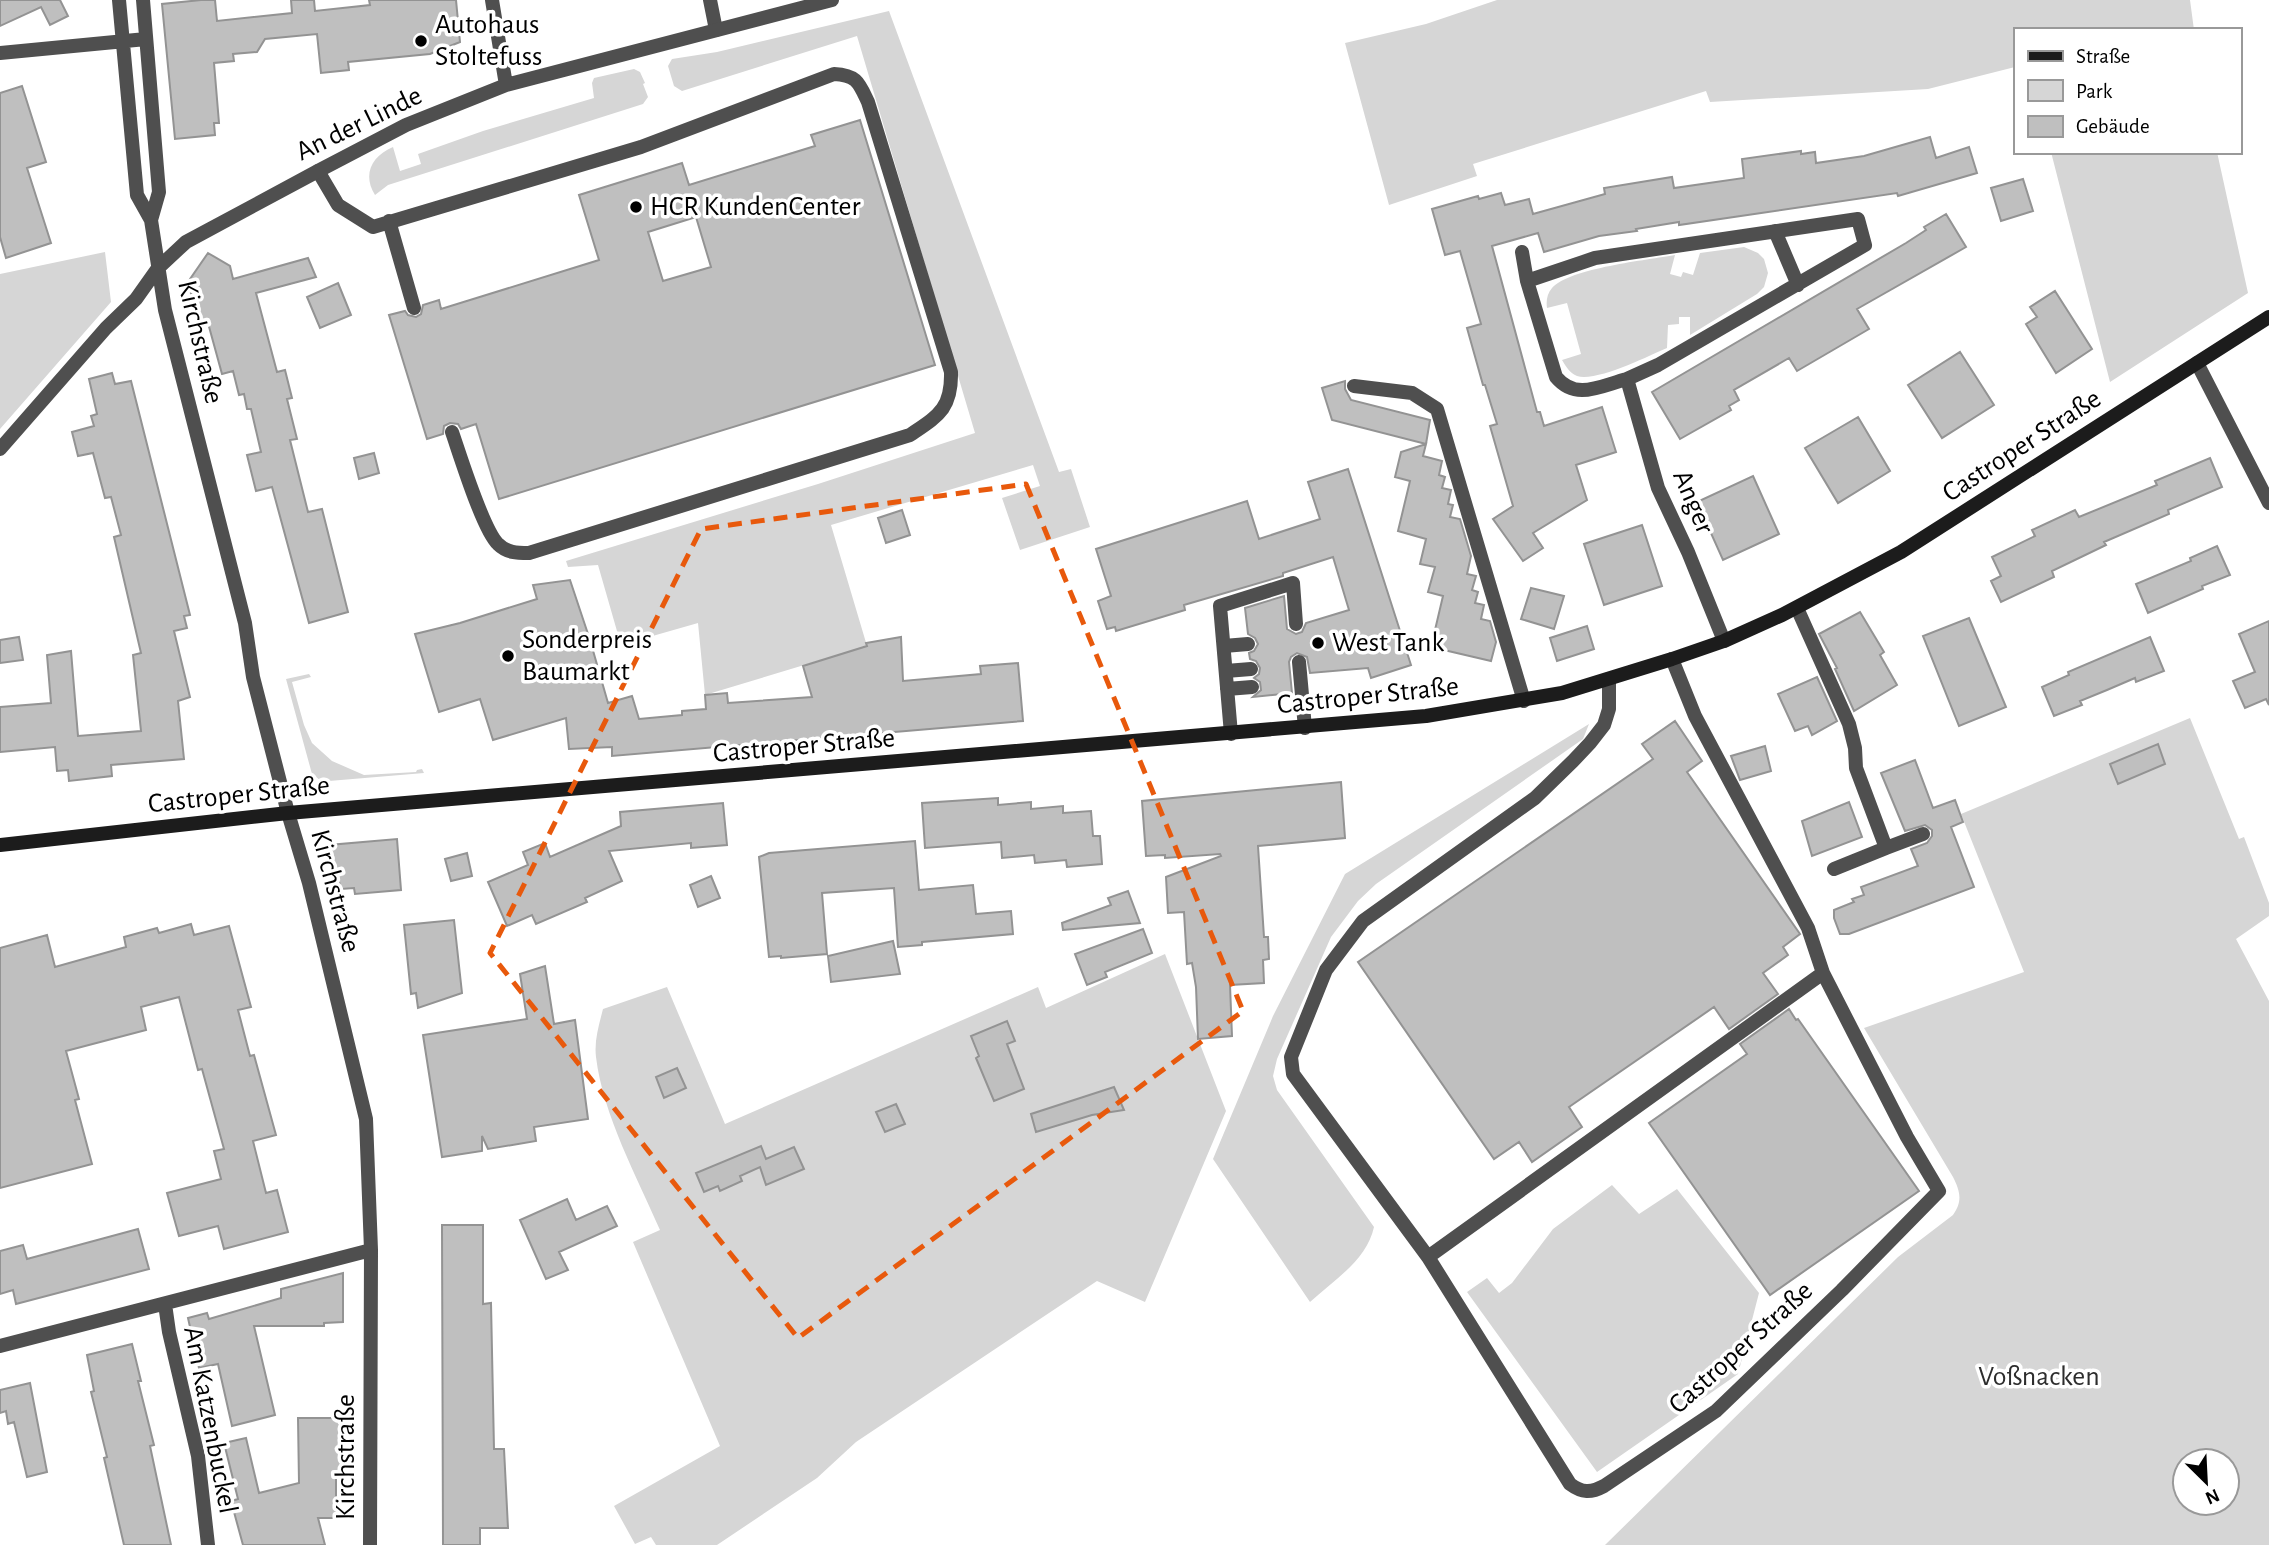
<svg xmlns="http://www.w3.org/2000/svg" width="2269" height="1545" viewBox="0 0 2269 1545" font-family="'Alegreya Sans',sans-serif">
<rect width="100%" height="100%" fill="#fff"/>
<path fill="#d6d6d6" fill-rule="evenodd" d="M 1497,0 L 2190,0 L 2194,30 L 2015,30 L 2015,67 L 1928,89 L 1710,102 L 1706,91 L 1473,164 L 1477,176 L 1389,205 L 1345,43 L 1426,24 Z
M 889,11 L 1059,472 L 1071,469 L 1090,527 L 1020,550 L 1002,498 L 1040,486 L 1033,465 L 831,525 L 867,646 L 705,695 L 698,623 L 621,645 L 598,565 L 568,567 L 566,561 L 818,484 L 975,433 L 857,36 L 682,91 L 674,86 L 668,66 L 672,59 L 717,52 Z
M 634,69 L 640,72 L 645,83 L 643,84 L 648,97 L 643,104 L 388,185 L 375,195 C 362,174 372,156 393,147 L 400,171 L 421,164 L 418,154 L 483,131 L 594,98 L 592,83 L 594,78 Z
M 2051,152 L 2217,152 L 2248,293 L 2110,382 Z
M 1744,247 L 1758,253 L 1764,259 L 1768,273 L 1764,287 L 1757,294 L 1690,335 L 1690,317 L 1679,317 L 1679,324 L 1668,325 L 1667,348 C 1648,356 1597,382 1577,376 C 1570,373 1566,367 1562,360 L 1581,354 L 1567,303 L 1547,308 C 1546,301 1547,294 1552,288 C 1570,268 1648,260 1675,255 L 1670,274 L 1681,277 L 1683,272 L 1693,275 L 1700,253 Z
M 105,252 L 111,302 L 0,429 L 0,274 Z
M 309,674 L 311,677 L 292,682 L 304,725 L 312,743 L 332,761 L 364,775 L 416,772 L 417,770 L 422,769 L 424,773 L 329,781 L 320,780 L 312,774 L 286,679 Z
M 2190,718 L 2239,839 L 2244,837 L 2269,903 L 2269,916 L 2236,939 L 2269,1001 L 2269,1545 L 1605,1545 L 1898,1257 L 1953,1215 C 1963,1201 1960,1191 1953,1177 L 1864,1028 L 2024,972 L 1961,814 ZM 2185,1461 L 2227,1461 L 2227,1503 L 2185,1503 Z
M 1589,724 L 1583,739 L 1376,884 L 1358,901 L 1331,937 L 1277,1059 L 1273,1076 L 1277,1090 L 1374,1227 C 1367,1260 1334,1280 1310,1302 L 1213,1159 L 1273,1016 L 1345,874 Z
M 1165,954 L 1226,1111 L 1145,1302 L 1097,1281 L 856,1442 L 817,1478 L 717,1545 L 656,1545 L 651,1537 L 635,1544 L 614,1506 L 720,1446 L 633,1242 L 660,1230 C 637,1177 603,1115 596,1057 C 594,1041 599,1025 603,1009 L 667,987 L 725,1124 L 1038,987 L 1046,1008 Z
M 1612,1185 L 1639,1214 L 1677,1189 L 1759,1293 L 1738,1374 L 1597,1472 L 1467,1292 L 1487,1278 L 1499,1293 L 1512,1283 L 1553,1229 Z"/>
<path fill="#bfbfbf" stroke="#939393" stroke-width="2" fill-rule="evenodd" d="M 0,0 L 60,0 L 68,16 L 50,25 L 41,7 L 0,26 Z
M 201,0 L 215,0 L 217,21 L 292,13 L 291,0 L 314,0 L 315,11 L 370,5 L 369,0 L 456,0 L 460,42 L 430,54 L 348,62 L 349,70 L 321,73 L 317,34 L 265,39 L 257,52 L 233,54 L 234,61 L 214,63 L 219,123 L 214,123 L 215,135 L 175,139 L 162,4 Z
M 22,86 L 46,162 L 27,168 L 51,243 L 6,258 L 0,237 L 0,93 Z
M 860,120 L 935,365 L 499,499 L 476,424 L 461,429 L 458,424 L 450,423 L 444,426 L 443,434 L 427,439 L 389,315 L 405,311 L 408,315 L 416,317 L 421,314 L 423,305 L 439,300 L 441,309 L 599,260 L 579,195 L 682,163 L 689,185 L 815,146 L 811,135 ZM 696,217 L 711,267 L 663,281 L 648,232 Z
M 1930,137 L 1936,158 L 1969,147 L 1977,173 L 1898,196 L 1897,193 L 1679,225 L 1679,222 L 1636,229 L 1637,231 L 1599,236 L 1544,252 L 1538,233 L 1492,246 L 1537,412 L 1540,412 L 1544,426 L 1602,407 L 1616,452 L 1576,465 L 1587,500 L 1533,533 L 1543,548 L 1523,561 L 1493,519 L 1513,506 L 1490,426 L 1497,424 L 1485,385 L 1483,385 L 1467,328 L 1481,324 L 1460,251 L 1445,255 L 1432,209 L 1478,196 L 1479,199 L 1501,193 L 1505,205 L 1529,199 L 1533,214 L 1605,194 L 1604,188 L 1672,177 L 1674,188 L 1744,178 L 1742,159 L 1801,151 L 1801,154 L 1815,152 L 1816,163 L 1864,156 Z
M 2023,179 L 2033,211 L 2001,221 L 1991,188 Z
M 1946,214 L 1966,247 L 1857,309 L 1869,329 L 1797,371 L 1789,358 L 1734,390 L 1739,400 L 1729,406 L 1731,410 L 1680,439 L 1652,392 L 1906,243 L 1926,230 L 1924,227 Z
M 208,253 L 230,266 L 233,279 L 308,258 L 316,277 L 256,293 L 277,372 L 285,370 L 292,398 L 287,399 L 297,439 L 290,440 L 308,512 L 322,509 L 348,612 L 309,623 L 272,487 L 256,491 L 247,455 L 261,452 L 251,409 L 247,409 L 244,394 L 239,395 L 233,371 L 222,374 L 208,323 L 199,325 L 188,282 Z
M 338,283 L 351,315 L 320,328 L 307,297 Z
M 2055,291 L 2092,349 L 2056,373 L 2026,324 L 2037,317 L 2030,307 Z
M 1960,352 L 1994,405 L 1942,438 L 1908,385 Z
M 112,373 L 115,384 L 131,381 L 190,615 L 184,616 L 187,628 L 174,631 L 190,697 L 178,701 L 184,759 L 111,765 L 112,776 L 69,781 L 68,770 L 57,771 L 55,747 L 0,752 L 0,707 L 51,703 L 47,655 L 71,651 L 78,736 L 141,731 L 133,655 L 141,653 L 114,537 L 121,535 L 111,497 L 105,498 L 93,453 L 78,456 L 72,432 L 94,426 L 91,416 L 97,414 L 89,379 Z
M 1345,381 L 1345,389 L 1351,400 L 1430,420 L 1426,444 L 1332,420 L 1322,388 Z
M 1858,417 L 1890,471 L 1838,503 L 1805,448 Z
M 1426,444 L 1423,456 L 1442,461 L 1439,475 L 1445,477 L 1442,488 L 1451,490 L 1448,504 L 1453,505 L 1450,517 L 1460,519 L 1471,556 L 1467,574 L 1476,576 L 1472,590 L 1478,592 L 1475,603 L 1484,605 L 1481,619 L 1490,621 L 1496,642 L 1491,661 L 1431,647 L 1443,596 L 1428,592 L 1435,567 L 1420,564 L 1426,539 L 1398,531 L 1410,481 L 1395,477 L 1401,452 Z
M 374,453 L 379,473 L 359,479 L 354,458 Z
M 2210,458 L 2222,487 L 2168,510 L 2169,514 L 2104,542 L 2106,545 L 2052,571 L 2054,577 L 2001,602 L 1991,581 L 2001,576 L 1992,557 L 2035,536 L 2032,530 L 2075,510 L 2079,517 L 2157,485 L 2155,481 Z
M 1348,469 L 1411,665 L 1371,678 L 1368,668 L 1310,673 L 1307,657 L 1297,653 L 1291,657 L 1289,662 L 1292,693 L 1253,697 L 1261,690 L 1260,682 L 1254,678 L 1259,674 L 1260,668 L 1256,661 L 1250,659 L 1249,653 L 1254,651 L 1258,644 L 1255,638 L 1248,634 L 1245,608 L 1284,596 L 1287,629 L 1296,634 L 1302,632 L 1306,623 L 1349,610 L 1333,557 L 1283,573 L 1283,576 L 1184,605 L 1185,610 L 1116,631 L 1115,627 L 1107,629 L 1098,601 L 1111,596 L 1096,549 L 1247,501 L 1259,539 L 1320,519 L 1308,482 Z
M 1753,476 L 1779,534 L 1723,560 L 1697,502 Z
M 902,510 L 910,535 L 886,543 L 878,518 Z
M 1642,525 L 1662,586 L 1604,605 L 1584,544 Z
M 2217,546 L 2230,575 L 2202,586 L 2203,589 L 2148,613 L 2136,584 L 2191,561 L 2190,558 Z
M 570,580 L 590,640 L 608,703 L 632,696 L 639,719 L 682,715 L 682,711 L 706,709 L 705,695 L 727,693 L 728,703 L 812,697 L 803,666 L 867,646 L 866,643 L 901,637 L 903,681 L 981,674 L 980,666 L 1018,663 L 1023,721 L 612,756 L 612,747 L 569,749 L 566,718 L 493,740 L 480,699 L 439,712 L 415,634 L 460,623 L 537,599 L 533,585 Z
M 1531,588 L 1564,596 L 1554,629 L 1521,619 Z
M 1860,612 L 1884,652 L 1880,655 L 1897,685 L 1854,711 L 1835,669 L 1837,668 L 1819,634 Z
M 1969,618 L 2006,707 L 1959,726 L 1923,636 Z
M 2269,621 L 2269,705 L 2266,699 L 2245,708 L 2233,681 L 2255,672 L 2239,634 Z
M 1587,626 L 1594,649 L 1557,661 L 1550,638 Z
M 19,637 L 23,660 L 0,663 L 0,640 Z
M 2150,637 L 2164,671 L 2136,682 L 2135,678 L 2107,690 L 2080,701 L 2082,705 L 2054,716 L 2042,687 L 2069,675 L 2068,672 Z
M 1817,677 L 1837,721 L 1812,735 L 1808,726 L 1795,731 L 1778,694 Z
M 1675,721 L 1702,761 L 1687,772 L 1800,934 L 1783,947 L 1788,955 L 1763,973 L 1778,994 L 1729,1029 L 1714,1007 L 1569,1107 L 1582,1127 L 1532,1162 L 1519,1142 L 1494,1159 L 1358,962 L 1653,759 L 1642,744 Z
M 2158,744 L 2165,764 L 2118,784 L 2110,764 Z
M 1765,746 L 1771,771 L 1740,780 L 1731,756 Z
M 1915,760 L 1933,808 L 1955,800 L 1963,822 L 1951,827 L 1974,887 L 1849,934 L 1840,934 L 1834,918 L 1834,910 L 1854,902 L 1852,899 L 1864,895 L 1861,887 L 1918,866 L 1911,849 L 1927,843 L 1932,836 L 1932,830 L 1925,825 L 1905,831 L 1881,773 Z
M 1341,782 L 1345,838 L 1258,846 L 1264,937 L 1268,937 L 1269,959 L 1263,960 L 1264,983 L 1230,985 L 1232,1036 L 1198,1039 L 1196,987 L 1192,963 L 1187,964 L 1184,912 L 1168,913 L 1166,877 L 1221,856 L 1220,854 L 1165,858 L 1165,855 L 1146,856 L 1142,801 Z
M 998,798 L 998,805 L 1031,802 L 1031,809 L 1063,806 L 1063,813 L 1091,811 L 1093,836 L 1100,836 L 1102,864 L 1067,867 L 1066,860 L 1035,863 L 1034,855 L 1002,858 L 1001,842 L 925,848 L 922,803 Z
M 1849,802 L 1862,837 L 1812,856 L 1802,821 Z
M 723,803 L 727,845 L 691,848 L 691,843 L 609,851 L 622,881 L 585,898 L 587,902 L 536,924 L 532,915 L 507,926 L 488,882 L 528,865 L 523,852 L 545,843 L 550,857 L 621,826 L 620,812 Z
M 397,839 L 401,890 L 355,894 L 354,888 L 341,889 L 329,845 Z
M 915,841 L 919,890 L 973,885 L 976,914 L 1011,911 L 1013,934 L 922,942 L 922,945 L 898,947 L 894,888 L 822,893 L 827,954 L 781,958 L 781,956 L 769,957 L 759,857 L 769,853 Z
M 467,853 L 472,876 L 451,881 L 445,859 Z
M 711,876 L 720,898 L 698,907 L 690,885 Z
M 1128,891 L 1140,923 L 1063,930 L 1062,923 L 1111,905 L 1108,898 Z
M 454,920 L 462,993 L 418,1008 L 416,993 L 411,994 L 404,925 Z
M 191,924 L 194,935 L 229,926 L 251,1007 L 238,1010 L 250,1056 L 254,1055 L 276,1135 L 253,1141 L 266,1193 L 277,1190 L 288,1232 L 224,1249 L 218,1226 L 179,1236 L 167,1193 L 221,1179 L 214,1151 L 224,1149 L 202,1069 L 198,1070 L 179,997 L 141,1007 L 146,1030 L 66,1051 L 79,1099 L 75,1100 L 92,1164 L 0,1188 L 0,948 L 47,935 L 55,967 L 126,947 L 124,937 L 157,928 L 159,933 Z
M 1143,929 L 1152,953 L 1105,972 L 1107,977 L 1087,985 L 1075,954 Z
M 893,941 L 900,974 L 831,982 L 828,956 Z
M 545,966 L 554,1024 L 575,1020 L 588,1119 L 534,1127 L 536,1141 L 488,1149 L 482,1136 L 482,1151 L 442,1157 L 423,1035 L 527,1019 L 520,974 Z
M 1789,1009 L 1796,1020 L 1798,1019 L 1919,1191 L 1770,1295 L 1649,1123 L 1747,1054 L 1740,1044 Z
M 1007,1021 L 1015,1041 L 1007,1044 L 1024,1089 L 994,1101 L 976,1058 L 979,1056 L 971,1036 Z
M 677,1068 L 686,1088 L 664,1098 L 656,1077 Z
M 1114,1087 L 1124,1110 L 1092,1115 L 1036,1132 L 1031,1114 Z
M 896,1104 L 905,1124 L 885,1132 L 876,1112 Z
M 761,1146 L 766,1159 L 794,1147 L 804,1169 L 766,1185 L 760,1167 L 740,1176 L 742,1181 L 720,1191 L 718,1186 L 704,1192 L 696,1173 Z
M 567,1199 L 576,1220 L 607,1206 L 617,1226 L 559,1252 L 568,1270 L 546,1279 L 520,1220 Z
M 442,1225 L 483,1225 L 483,1304 L 491,1303 L 494,1449 L 504,1449 L 508,1528 L 480,1528 L 480,1545 L 443,1545 Z
M 138,1229 L 149,1269 L 16,1304 L 13,1290 L 0,1294 L 0,1251 L 23,1245 L 27,1259 Z
M 343,1273 L 343,1322 L 324,1323 L 324,1326 L 254,1326 L 275,1415 L 232,1426 L 218,1364 L 199,1368 L 188,1318 L 207,1313 L 209,1319 L 281,1298 L 281,1289 Z
M 132,1344 L 141,1381 L 138,1381 L 154,1445 L 150,1446 L 171,1545 L 124,1545 L 104,1458 L 107,1457 L 91,1392 L 94,1391 L 87,1355 Z
M 30,1383 L 47,1472 L 27,1477 L 14,1422 L 8,1424 L 6,1411 L 0,1413 L 0,1390 Z
M 298,1418 L 344,1418 L 344,1472 L 336,1472 L 336,1518 L 318,1518 L 325,1545 L 243,1545 L 231,1501 L 238,1499 L 224,1443 L 246,1438 L 259,1493 L 299,1483 Z"/>
<g fill="none" stroke-linecap="round" stroke-linejoin="round">
<path stroke="#4f4f4f" stroke-width="14" d="M 710,0 L 716,30
M 318,171 L 338,205 L 373,227 L 641,147 L 834,74 C 857,75 859,83 868,102 L 951,372 C 952,409 938,416 910,435 L 529,553 C 517,553 507,553 498,544 C 483,530 460,455 452,432
M 389,221 L 414,308
M 1354,386 L 1412,393 L 1437,409 L 1524,701
M 1797,608 L 1849,724 L 1855,748 L 1856,768 L 1886,848 L 1834,869
M 1224,646 L 1248,644
M 1299,662 L 1305,728
M 1226,671 L 1251,669
M 1609,679 L 1609,709 L 1604,725 L 1590,743 L 1573,761 L 1535,798 L 1363,921 L 1326,970 L 1291,1057 L 1293,1074 L 1428,1257 L 1570,1484 C 1582,1493 1591,1493 1604,1486 L 1716,1411 L 1842,1290 L 1939,1191 L 1907,1137 L 1823,973 L 1808,928 L 1695,716 L 1672,659
M 1227,689 L 1252,687
M 1231,734 L 1220,606 L 1293,583 L 1296,624
M 1886,848 L 1923,834
M 1428,1257 L 1823,973"/>
<path stroke="#4f4f4f" stroke-width="14" d="M 119,0 L 137,195 L 151,220 L 165,310 L 245,623 L 253,677 L 288,813 L 309,883 L 366,1119 L 371,1250 L 370,1545
M 143,0 L 159,192 L 151,220
M 492,0 L 506,85
M 0,53 L 146,39
M 1775,231 L 1798,285
M 1522,252 L 1527,281 L 1556,377 C 1576,401 1600,386 1627,379 L 1658,488 L 1688,552 L 1724,641
M 1527,281 L 1595,258 L 1858,219 L 1865,245 L 1658,365 L 1627,379
M 2197,363 L 2269,503
M 0,449 L 106,328 L 136,299 L 158,268 L 186,242 L 318,171 L 406,125 L 506,85 L 832,0
M 165,1304 L 169,1332 L 198,1456 L 208,1545
M 0,1346 L 371,1250"/>
<path stroke="#1c1c1c" stroke-width="14" d="M 0,845 L 288,813 L 1426,716 L 1562,693 L 1672,659 L 1724,641 L 1782,615 L 1901,552 L 2269,317"/>
</g>
<path fill="none" stroke="#e8590c" stroke-width="5" stroke-dasharray="14 9" stroke-linejoin="round" d="M 1026,484 L 1243,1011 L 798,1338 L 490,953 L 701,529 Z"/>
<g fill="#000" stroke="#fff" stroke-width="2.5">
<circle cx="421" cy="41" r="7"/>
<circle cx="636" cy="207" r="7"/>
<circle cx="1318" cy="643" r="7"/>
<circle cx="508" cy="656" r="7"/>
</g>
<g text-anchor="middle" dominant-baseline="central" stroke-width="7" stroke-linejoin="round" paint-order="stroke">
<g font-size="28" fill="#000" stroke="#fff" text-anchor="start">
<text x="435" y="25">Autohaus<tspan x="435" dy="32">Stoltefuss</tspan></text>
<text x="650" y="207">HCR KundenCenter</text>
<text x="522" y="640">Sonderpreis<tspan x="522" dy="32">Baumarkt</tspan></text>
<text x="1332" y="643">West Tank</text>
</g>
<g font-size="28" fill="#000" stroke="#fff">
<text transform="translate(359 124) rotate(-26)">An der Linde</text>
<text transform="translate(200 342) rotate(77)">Kirchstraße</text>
<text transform="translate(2022 446) rotate(-33)">Castroper Straße</text>
<text transform="translate(1693 502) rotate(67)">Anger</text>
<text transform="translate(1368 696) rotate(-6)">Castroper Straße</text>
<text transform="translate(804 746) rotate(-5)">Castroper Straße</text>
<text transform="translate(239 795) rotate(-6)">Castroper Straße</text>
<text transform="translate(335 891) rotate(75)">Kirchstraße</text>
<text transform="translate(1741 1348) rotate(-42)">Castroper Straße</text>
<text transform="translate(210 1420) rotate(79)">Am Katzenbuckel</text>
<text transform="translate(346 1457) rotate(-90)">Kirchstraße</text>
</g>
<g font-size="28" fill="#2d2d2d" stroke="#fff">
<text x="2039" y="1377">Voßnacken</text>
</g>
</g>
<rect x="2014" y="28" width="228" height="126" fill="#ffffff" stroke="#999999" stroke-width="2"/>
<rect x="2028" y="51" width="35" height="10" fill="#1c1c1c" stroke="#999999" stroke-width="2"/>
<text x="2076" y="63" font-size="21" fill="#000000">Straße</text>
<rect x="2028" y="80" width="35" height="21" fill="#d6d6d6" stroke="#999999" stroke-width="2"/>
<text x="2076" y="98" font-size="21" fill="#000000">Park</text>
<rect x="2028" y="116" width="35" height="21" fill="#bfbfbf" stroke="#999999" stroke-width="2"/>
<text x="2076" y="133" font-size="21" fill="#000000">Gebäude</text>
<g transform="translate(2206 1482) rotate(156)"><circle r="33" fill="#ffffff" stroke="#999999" stroke-width="2"/>
<path d="M0-5L12 26L0 18L-12 26Z" fill="#000000"/>
<text y="-10" font-size="19" font-weight="bold" text-anchor="middle" fill="#000000">N</text>
</g>
</svg>
